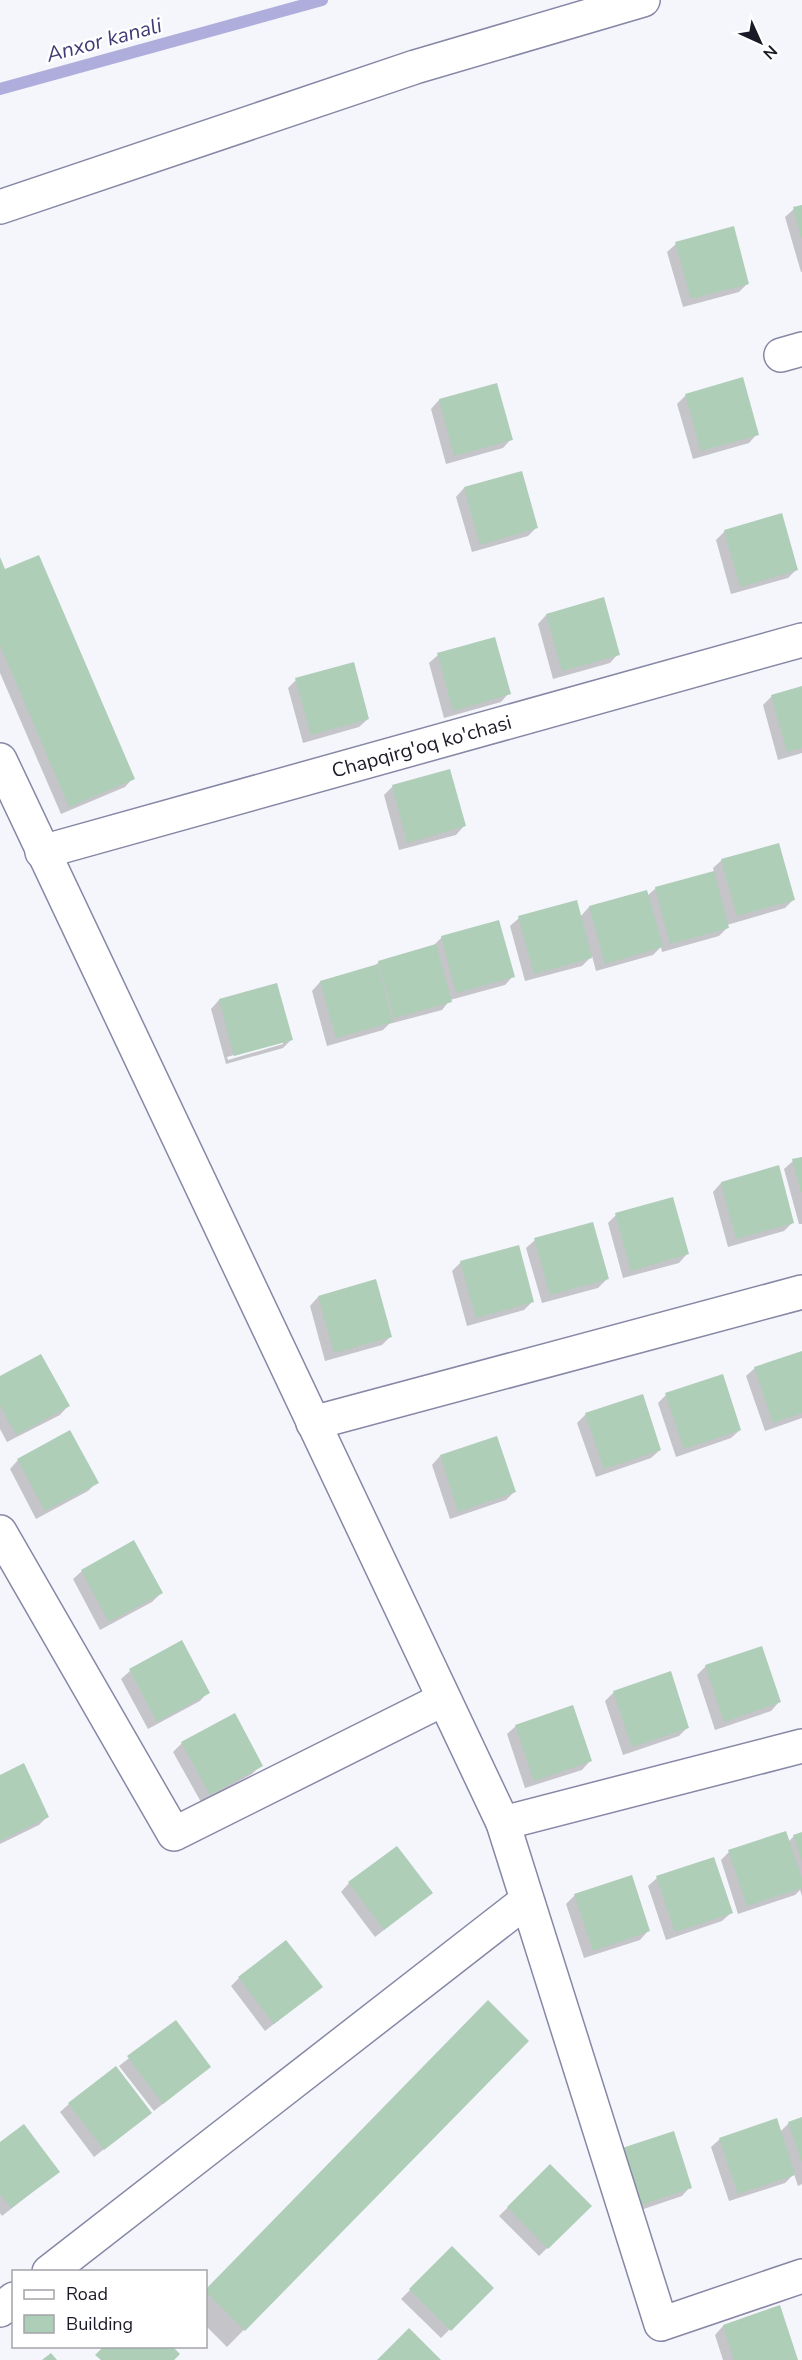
<svg xmlns="http://www.w3.org/2000/svg" width="802" height="2360" viewBox="0 0 802 2360" font-family="'Nunito Sans',sans-serif">
<rect width="100%" height="100%" fill="#f5f5fc"/>
<path fill="#0003" fill-rule="evenodd" d="M 802,206 L 802,272 L 801,272 L 785,217 L 794,209 Z
M 676,244 L 748,283 L 739,292 L 683,307 L 667,252 Z
M 686,395 L 757,434 L 749,443 L 693,459 L 677,404 Z
M 439,400 L 511,439 L 503,448 L 446,464 L 431,409 Z
M 464,488 L 536,528 L 528,536 L 472,552 L 456,497 Z
M 725,531 L 796,570 L 788,578 L 731,594 L 716,540 Z
M 0,561 L 5,571 L 133,778 L 125,787 L 61,814 L 0,673 Z
M 546,615 L 618,654 L 610,663 L 553,679 L 538,624 Z
M 438,655 L 509,693 L 501,702 L 444,718 L 429,663 Z
M 296,680 L 368,719 L 359,727 L 303,743 L 288,688 Z
M 802,688 L 802,753 L 778,760 L 763,705 L 772,696 Z
M 449,771 L 464,826 L 456,835 L 399,850 L 384,795 L 392,787 Z
M 722,860 L 794,899 L 785,908 L 727,925 L 727,928 L 719,936 L 662,952 L 661,947 L 653,955 L 596,971 L 592,956 L 582,966 L 525,981 L 510,926 L 519,918 L 580,917 L 589,907 L 647,896 L 656,888 L 714,872 L 713,868 Z
M 442,937 L 513,976 L 505,985 L 450,1000 L 442,1010 L 389,1024 L 383,1030 L 327,1046 L 312,991 L 320,982 L 374,967 L 379,962 L 433,946 Z
M 276,985 L 291,1040 L 283,1048 L 226,1064 L 211,1009 L 219,1000 ZM 283,1041 L 283,1044 L 228,1060 L 227,1057 Z
M 802,1158 L 802,1224 L 799,1224 L 784,1169 L 793,1161 Z
M 778,1167 L 793,1222 L 784,1231 L 728,1247 L 713,1192 L 721,1183 Z
M 616,1215 L 687,1254 L 679,1263 L 623,1278 L 608,1223 Z
M 535,1240 L 607,1279 L 598,1288 L 542,1303 L 526,1248 Z
M 461,1262 L 533,1301 L 524,1310 L 467,1326 L 452,1271 Z
M 318,1297 L 390,1337 L 382,1345 L 325,1361 L 310,1306 Z
M 802,1352 L 802,1418 L 765,1431 L 746,1376 L 755,1368 Z
M 0,1378 L 68,1406 L 60,1415 L 7,1442 L 0,1429 Z
M 666,1395 L 740,1430 L 731,1438 L 676,1457 L 658,1403 Z
M 586,1414 L 660,1450 L 651,1458 L 596,1477 L 577,1423 Z
M 440,1456 L 514,1492 L 506,1500 L 450,1519 L 432,1465 Z
M 18,1460 L 97,1482 L 88,1491 L 36,1519 L 10,1469 Z
M 82,1571 L 161,1593 L 152,1602 L 100,1630 L 73,1579 Z
M 181,1642 L 208,1692 L 200,1701 L 148,1729 L 121,1679 L 130,1671 Z
M 706,1666 L 779,1702 L 771,1711 L 715,1730 L 697,1675 Z
M 614,1692 L 687,1728 L 679,1736 L 623,1755 L 605,1701 Z
M 516,1726 L 590,1761 L 582,1770 L 525,1788 L 507,1734 Z
M 182,1743 L 261,1765 L 252,1774 L 201,1802 L 173,1752 Z
M 0,1776 L 47,1817 L 39,1825 L 0,1844 Z
M 802,1833 L 802,1896 L 800,1890 L 795,1895 L 738,1914 L 721,1860 L 729,1852 L 788,1842 L 794,1836 Z
M 657,1878 L 731,1913 L 722,1921 L 666,1940 L 648,1886 Z
M 349,1883 L 431,1893 L 375,1937 L 341,1892 Z
M 575,1895 L 648,1931 L 640,1940 L 584,1958 L 566,1904 Z
M 239,1978 L 321,1987 L 265,2031 L 231,1986 Z
M 488,2002 L 527,2041 L 227,2347 L 206,2326 L 206,2291 Z
M 175,2022 L 209,2067 L 154,2111 L 119,2066 Z
M 69,2104 L 150,2113 L 94,2157 L 60,2112 Z
M 802,2119 L 802,2184 L 798,2186 L 794,2174 L 785,2183 L 729,2201 L 711,2147 L 720,2139 L 780,2132 L 789,2123 Z
M 673,2133 L 690,2187 L 682,2196 L 626,2215 Z
M 0,2144 L 58,2172 L 2,2216 L 0,2213 Z
M 550,2166 L 590,2206 L 539,2256 L 499,2216 Z
M 452,2248 L 491,2288 L 441,2338 L 401,2299 Z
M 779,2307 L 797,2360 L 723,2360 L 715,2335 L 723,2326 Z"/>
<g fill="none" stroke-linecap="round" stroke-linejoin="round">
<path stroke="#afaddb" stroke-width="12" d="M 0,89 L 322,0"/>
</g>
<path fill="#aeceb7" d="M 802,205 L 802,237 L 801,237 L 793,207 Z
M 734,226 L 749,284 L 691,299 L 675,242 Z
M 743,377 L 759,435 L 701,451 L 685,394 Z
M 497,383 L 513,440 L 454,456 L 439,399 Z
M 522,471 L 538,528 L 480,545 L 464,487 Z
M 782,513 L 798,570 L 740,587 L 724,530 Z
M 39,555 L 135,779 L 69,807 L 0,645 L 0,557 L 5,569 Z
M 604,597 L 620,655 L 562,671 L 546,614 Z
M 495,637 L 511,694 L 453,711 L 437,653 Z
M 354,662 L 369,719 L 311,735 L 295,678 Z
M 802,686 L 802,748 L 787,752 L 771,695 Z
M 450,769 L 466,826 L 407,843 L 392,785 Z
M 779,843 L 795,900 L 737,916 L 721,859 Z
M 714,871 L 729,928 L 670,944 L 655,887 Z
M 647,890 L 663,947 L 605,964 L 589,906 Z
M 577,900 L 592,958 L 534,974 L 518,916 Z
M 499,920 L 515,977 L 456,993 L 441,936 Z
M 436,944 L 452,1002 L 394,1018 L 378,961 Z
M 378,964 L 393,1022 L 336,1038 L 320,981 Z
M 277,983 L 293,1040 L 234,1056 L 219,999 Z
M 802,1157 L 802,1192 L 801,1192 L 792,1159 Z
M 779,1165 L 794,1223 L 736,1239 L 721,1182 Z
M 673,1197 L 689,1254 L 631,1271 L 615,1213 Z
M 593,1222 L 609,1279 L 550,1295 L 534,1238 Z
M 519,1245 L 534,1302 L 476,1318 L 460,1261 Z
M 376,1279 L 392,1337 L 334,1353 L 318,1296 Z
M 802,1351 L 802,1413 L 773,1423 L 754,1367 Z
M 41,1354 L 70,1406 L 16,1435 L 0,1405 L 0,1376 Z
M 723,1374 L 741,1430 L 684,1449 L 665,1393 Z
M 643,1394 L 661,1450 L 604,1469 L 585,1413 Z
M 70,1430 L 99,1483 L 45,1511 L 17,1459 Z
M 497,1436 L 516,1492 L 458,1512 L 440,1455 Z
M 134,1540 L 163,1593 L 109,1622 L 81,1570 Z
M 182,1640 L 210,1693 L 157,1722 L 129,1669 Z
M 762,1646 L 781,1702 L 724,1722 L 705,1665 Z
M 671,1671 L 689,1728 L 632,1747 L 613,1691 Z
M 573,1705 L 592,1761 L 534,1781 L 515,1725 Z
M 235,1713 L 263,1766 L 210,1795 L 181,1742 Z
M 24,1763 L 49,1817 L 0,1841 L 0,1775 Z
M 786,1831 L 802,1878 L 802,1888 L 747,1906 L 728,1850 Z
M 802,1832 L 802,1861 L 793,1835 Z
M 397,1846 L 433,1893 L 384,1930 L 348,1882 Z
M 714,1857 L 733,1913 L 675,1932 L 656,1876 Z
M 632,1875 L 650,1931 L 593,1951 L 574,1894 Z
M 286,1940 L 323,1987 L 274,2024 L 238,1977 Z
M 488,2000 L 529,2041 L 245,2331 L 206,2292 L 206,2289 Z
M 176,2020 L 211,2067 L 163,2104 L 127,2056 Z
M 116,2066 L 152,2113 L 104,2150 L 68,2103 Z
M 802,2117 L 802,2162 L 788,2122 Z
M 777,2118 L 795,2175 L 738,2194 L 719,2138 Z
M 24,2124 L 60,2172 L 11,2208 L 0,2194 L 0,2142 Z
M 674,2131 L 692,2188 L 635,2207 L 616,2150 Z
M 550,2164 L 592,2206 L 548,2249 L 507,2207 Z
M 452,2246 L 494,2288 L 451,2331 L 409,2289 Z
M 780,2305 L 798,2360 L 734,2360 L 723,2325 Z
M 409,2328 L 441,2360 L 377,2360 Z
M 104,2346 L 172,2346 L 180,2354 L 174,2360 L 101,2360 L 95,2355 Z
M 51,2353 L 57,2360 L 42,2360 Z"/>
<g fill="none" stroke-linecap="round" stroke-linejoin="round">
<defs>
<g id="minor">
<path d="M 0,207 L 415,67 L 643,0"/>
<path d="M 781,355 L 802,349"/>
<path d="M 0,760 L 503,1823 L 661,2324 L 802,2276"/>
<path id="s1" d="M 42,852 L 802,640"/>
<path d="M 313,1423 L 802,1292"/>
<path d="M 0,1532 L 174,1834 L 444,1699"/>
<path d="M 503,1823 L 802,1746"/>
<path d="M 49,2272 L 526,1901"/>
<path d="M 0,2310 L 14,2299"/>
</g>
</defs>
<use href="#minor" stroke="#8787a6" stroke-width="36"/>
<use href="#minor" stroke="#fff" stroke-width="33"/>
</g>
<g text-anchor="middle" dominant-baseline="central" stroke-width="5" stroke-linejoin="round" paint-order="stroke">
<g font-size="20" fill="#1b1b27" stroke="#fff">
<text stroke="none"><textPath href="#s1" startOffset="394">Chapqirg'oq ko'chasi</textPath></text>
</g>
<g font-size="21" font-style="italic" fill="#413b74" stroke="#fff">
<text transform="translate(104 40) rotate(-15)">Anxor kanali</text>
</g>
</g>
<rect x="12" y="2270" width="195" height="78" fill="#ffffff" stroke="#a4a4a9" stroke-width="1.5"/>
<rect x="24" y="2290" width="30" height="9" fill="#ffffff" stroke="#a4a4a9" stroke-width="1.5"/>
<text x="66" y="2300" font-size="18" fill="#1b1b27">Road</text>
<rect x="24" y="2315" width="30" height="18" fill="#aeceb7" stroke="#a4a4a9" stroke-width="1.5"/>
<text x="66" y="2330" font-size="18" fill="#1b1b27">Building</text>
<g transform="translate(760 42) rotate(135)" stroke="#ffffff" stroke-width="4.5" paint-order="stroke">
<path d="M0-4.5L10 22L0 15L-10 22Z" fill="#1b1b27"/>
<text y="-9" font-size="16" font-weight="bold" text-anchor="middle" fill="#1b1b27">N</text>
</g>
</svg>
